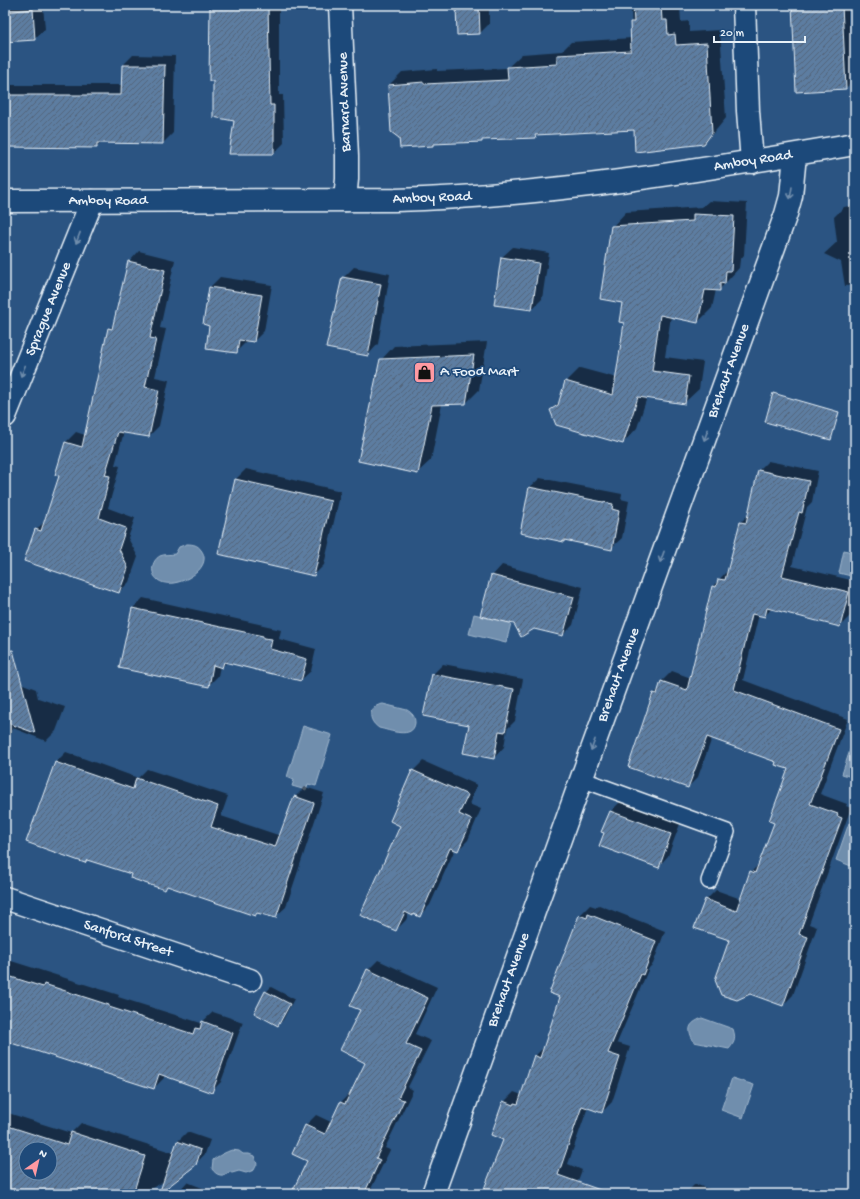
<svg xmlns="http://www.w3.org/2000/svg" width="860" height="1199" viewBox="0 0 860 1199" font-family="'Gochi Hand',sans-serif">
<defs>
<pattern id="building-hatch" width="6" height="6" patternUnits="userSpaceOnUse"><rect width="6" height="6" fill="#5d7da1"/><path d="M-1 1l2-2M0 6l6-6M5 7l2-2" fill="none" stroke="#53657a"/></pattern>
</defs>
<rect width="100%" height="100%" fill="#2b5482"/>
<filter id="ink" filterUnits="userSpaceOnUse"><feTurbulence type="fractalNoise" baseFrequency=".025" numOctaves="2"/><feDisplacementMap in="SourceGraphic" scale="8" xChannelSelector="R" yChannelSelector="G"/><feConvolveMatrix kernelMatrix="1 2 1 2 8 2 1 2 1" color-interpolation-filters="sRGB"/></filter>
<g filter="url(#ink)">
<path fill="#708ead" stroke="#a0b6cb" d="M 187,544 C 193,544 198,545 201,550 C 216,569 173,592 158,580 C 150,574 151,561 160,556 C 164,554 170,555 175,554 L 179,547 Z
M 844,550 L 855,553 L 855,577 L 839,573 Z
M 474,614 L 511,623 L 506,643 L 469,634 Z
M 383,704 L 407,710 C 412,713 415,716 415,723 C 413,740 389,730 379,728 C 367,720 368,706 383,704 Z
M 303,726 L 332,735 L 316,786 L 308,784 L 306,790 L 292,786 L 294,780 L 287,777 Z
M 855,735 L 855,778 L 842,774 Z
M 849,823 L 855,826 L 855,855 L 851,866 L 836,860 Z
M 702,1018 L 733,1029 C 736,1038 735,1042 729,1049 L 694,1042 C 687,1029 688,1024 702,1018 Z
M 732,1078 L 754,1085 L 743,1118 L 721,1110 Z
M 232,1150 L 239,1151 L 243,1154 L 249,1154 L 254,1156 L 257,1164 L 254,1170 L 246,1173 L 239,1171 L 232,1173 L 229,1172 C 223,1177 217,1176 212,1169 L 213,1160 C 216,1157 228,1151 232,1150 Z"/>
<path fill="#0007" fill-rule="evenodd" d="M 5,5 L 43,5 L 45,29 L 34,39 L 5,41 Z
M 211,5 L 279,5 L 279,95 L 283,95 L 284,143 L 274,153 L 235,120 L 214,80 Z
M 457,5 L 489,5 L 489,24 L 480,33 L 458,34 Z
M 631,5 L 675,5 L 675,7 L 680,7 L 681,22 L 689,21 L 689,32 L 720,30 L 726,118 L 717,129 L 704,143 L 635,129 L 538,134 L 535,137 L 484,139 L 482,141 L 434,143 L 433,145 L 400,138 L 389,85 L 402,72 L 437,69 L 437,71 L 507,68 L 522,54 L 562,51 L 571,42 L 632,38 Z
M 793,5 L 855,5 L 855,79 L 846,88 Z
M 133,55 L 175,56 L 173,133 L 163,143 L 102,142 L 97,147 L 5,146 L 5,85 L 122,85 L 123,65 Z
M 709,201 L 747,203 L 744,255 L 740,260 L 739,268 L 719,290 L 716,290 L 712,308 L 698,322 L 671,316 L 665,357 L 703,362 L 699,389 L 684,403 L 647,397 L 637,428 L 623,443 L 551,410 L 560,401 L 566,382 L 580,368 L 617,378 L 626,323 L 612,227 L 626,212 L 702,207 Z
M 855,205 L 855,285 L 845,286 L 841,262 L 824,254 L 837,242 L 834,217 L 844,207 Z
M 513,247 L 549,253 L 542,299 L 532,309 L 502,257 Z
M 139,251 L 175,260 L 160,328 L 166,329 L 155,377 L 169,380 L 159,426 L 149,436 L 124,432 L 115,465 L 120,466 L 108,508 L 135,518 L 128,538 L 138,557 L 129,582 L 119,592 L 36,530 L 45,521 L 60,475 L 56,474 L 66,442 L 76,432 L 85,435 L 109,329 L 115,323 L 129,262 Z
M 354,267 L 390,274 L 378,344 L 368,355 L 343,278 Z
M 220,277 L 272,285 L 264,331 L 254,341 L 247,340 L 246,342 L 236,352 L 210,325 L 210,287 Z
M 487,342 L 479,390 L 466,403 L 442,404 L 431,460 L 417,473 L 381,360 L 394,346 Z
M 768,461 L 818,471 L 812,502 L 807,507 L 792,566 L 855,581 L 855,594 L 850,616 L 840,626 L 772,608 L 765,616 L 759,614 L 743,680 L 848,719 L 820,794 L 847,804 L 846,806 L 851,808 L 809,924 L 817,927 L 793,995 L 783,1005 L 730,939 L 706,900 L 716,890 L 741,899 L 751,872 L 760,863 L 775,822 L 789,769 L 777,761 L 712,738 L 698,777 L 688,787 L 654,694 L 660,688 L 662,681 L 672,671 L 691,678 L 713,586 L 728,570 L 741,522 L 749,514 L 758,471 Z
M 246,469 L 341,491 L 324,565 L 314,575 L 236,479 Z
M 540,478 L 622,494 L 621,499 L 629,501 L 622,538 L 611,548 L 565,539 L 564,541 L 529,488 Z
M 502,565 L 583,587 L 573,625 L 563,635 L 492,576 Z
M 143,598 L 272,627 L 272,628 L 281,630 L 279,639 L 316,649 L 311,671 L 301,680 L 227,662 L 222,667 L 220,666 L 218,676 L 208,686 L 121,667 L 133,608 Z
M 443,664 L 523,679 L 515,721 L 507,729 L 504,747 L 494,758 L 433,674 Z
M 5,677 L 36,689 L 38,698 L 65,707 L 56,731 L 46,741 L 13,728 L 5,748 Z
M 66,752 L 138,778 L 147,769 L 228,796 L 221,816 L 281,836 L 295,797 L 305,787 L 324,793 L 286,907 L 275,917 L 258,913 L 255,915 L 168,886 L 165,889 L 132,873 L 88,859 L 85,862 L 27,842 L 56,762 Z
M 423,761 L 477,785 L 469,804 L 481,809 L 468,840 L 458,850 L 455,849 L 430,905 L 420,915 L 409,913 L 406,920 L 396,930 L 401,825 L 413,771 Z
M 621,801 L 675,821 L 674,822 L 680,824 L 668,856 L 658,867 L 602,831 L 611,811 Z
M 590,905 L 596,907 L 599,905 L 665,931 L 653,964 L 649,968 L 617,1043 L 630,1047 L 612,1102 L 602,1112 L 588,1107 L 568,1164 L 582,1170 L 574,1191 L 571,1194 L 486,1194 L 504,1139 L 504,1102 L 514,1092 L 522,1095 L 535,1056 L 545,1046 L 562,996 L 551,992 L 580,915 Z
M 5,959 L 119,995 L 118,997 L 201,1023 L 213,1012 L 243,1022 L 221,1082 L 211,1092 L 164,1075 L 164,1078 L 154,1088 L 5,1039 Z
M 378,960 L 437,987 L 415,1034 L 431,1041 L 408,1087 L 413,1090 L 385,1148 L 390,1150 L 369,1193 L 370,1194 L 292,1194 L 308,1161 L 293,1153 L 306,1125 L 316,1115 L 331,1122 L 341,1102 L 351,1092 L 366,1062 L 361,1010 L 368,970 Z
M 271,987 L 294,999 L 283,1020 L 278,1025 L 266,992 Z
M 855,1027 L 855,1036 L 852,1036 Z
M 5,1112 L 71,1133 L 81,1123 L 174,1153 L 177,1142 L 187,1132 L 210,1140 L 205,1154 L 191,1168 L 140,1194 L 24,1194 L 5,1185 ZM 26,1149 L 50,1149 L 50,1173 L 26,1173 Z
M 187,1182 L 218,1194 L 176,1194 Z
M 695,1184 L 721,1194 L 685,1194 Z"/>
<path fill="url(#building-hatch)" stroke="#e8f1f8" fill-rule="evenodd" d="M 210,5 L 268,5 L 270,105 L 274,105 L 274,154 L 229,154 L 234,121 L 213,117 L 213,81 L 209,81 Z
M 479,5 L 480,34 L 457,35 L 456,6 Z
M 633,5 L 661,5 L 662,20 L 667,20 L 668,35 L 675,34 L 676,45 L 707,43 L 712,133 L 704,144 L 635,152 L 634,130 L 535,135 L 536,138 L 482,140 L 482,142 L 433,144 L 433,146 L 400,148 L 399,138 L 391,132 L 388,85 L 424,82 L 424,84 L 508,80 L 507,67 L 557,64 L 557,55 L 631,51 L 630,22 L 634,22 Z
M 792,5 L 842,5 L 846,89 L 796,92 Z
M 33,9 L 35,40 L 5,42 L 5,12 Z
M 122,65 L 165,65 L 163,144 L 97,143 L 97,148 L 5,147 L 5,95 L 121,95 Z
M 693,214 L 734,216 L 731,271 L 726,271 L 725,284 L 720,283 L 720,291 L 705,290 L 698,323 L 660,315 L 652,371 L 689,376 L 685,404 L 638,397 L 623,444 L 556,425 L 550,410 L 558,405 L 565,381 L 613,395 L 624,323 L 619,322 L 622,303 L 600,299 L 611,226 L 693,221 Z
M 501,257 L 539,263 L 532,310 L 494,305 Z
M 128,261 L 165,270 L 150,338 L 156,339 L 145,387 L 159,390 L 149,437 L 118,432 L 105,475 L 110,476 L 99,518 L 126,528 L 119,549 L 128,568 L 119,593 L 24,561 L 35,529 L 41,531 L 59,476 L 55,475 L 65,442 L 82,447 L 108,328 L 112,329 Z
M 342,277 L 381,284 L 368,356 L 326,348 Z
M 209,287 L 262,295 L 254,342 L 239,340 L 237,353 L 206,349 L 209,326 L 203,324 Z
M 474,355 L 466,404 L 432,405 L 418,474 L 358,461 L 380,359 Z
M 773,393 L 839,412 L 831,440 L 765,422 Z
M 758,470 L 809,481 L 802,513 L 799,512 L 782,576 L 849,592 L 840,627 L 767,608 L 765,617 L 752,614 L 734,690 L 839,729 L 810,804 L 838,814 L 837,816 L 842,818 L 799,934 L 808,937 L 783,1006 L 750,994 L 737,1000 L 721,995 L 715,980 L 729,940 L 694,928 L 705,899 L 736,911 L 750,871 L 755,873 L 774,823 L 769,821 L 788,769 L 775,765 L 776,762 L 707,737 L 688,788 L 628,767 L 653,693 L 657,694 L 661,681 L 687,690 L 712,586 L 716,587 L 718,579 L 725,580 L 740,522 L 746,523 Z
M 235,479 L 331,501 L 314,576 L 218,554 Z
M 529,487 L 613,504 L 612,509 L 619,511 L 612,550 L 564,540 L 564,542 L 520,533 Z
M 491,575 L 574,597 L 563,636 L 534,629 L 521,637 L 514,624 L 480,616 Z
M 132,608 L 263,636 L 263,638 L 272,639 L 270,649 L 307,659 L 301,681 L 224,662 L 222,668 L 213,665 L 209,687 L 119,668 Z
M 13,650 L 35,733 L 5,722 L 5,651 Z
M 432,674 L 514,689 L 505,732 L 499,731 L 494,759 L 463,753 L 469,725 L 423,716 Z
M 55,762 L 133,789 L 136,778 L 218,806 L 211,827 L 275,847 L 294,796 L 314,803 L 276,918 L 257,913 L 255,916 L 167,886 L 165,890 L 130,878 L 131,874 L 87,860 L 85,863 L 26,842 Z
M 412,770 L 468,795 L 459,814 L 472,820 L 458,851 L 450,848 L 420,917 L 413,914 L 413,916 L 405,912 L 396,931 L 360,915 L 400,826 L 390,821 Z
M 610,811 L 665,831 L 665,832 L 671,834 L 659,868 L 599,846 L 604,833 L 601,832 Z
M 588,914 L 656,941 L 643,975 L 641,974 L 608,1053 L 620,1057 L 602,1113 L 582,1106 L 558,1175 L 603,1191 L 603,1194 L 482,1194 L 503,1140 L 491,1135 L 503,1101 L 513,1105 L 514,1103 L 518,1104 L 534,1055 L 540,1058 L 560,997 L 549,993 L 579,915 L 587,918 Z
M 367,969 L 428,998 L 406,1044 L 421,1051 L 398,1098 L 404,1100 L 376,1158 L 380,1160 L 364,1194 L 291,1194 L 307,1161 L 292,1154 L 305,1125 L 325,1134 L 340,1102 L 345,1104 L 365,1063 L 340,1050 L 360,1010 L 350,1006 Z
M 5,975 L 43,987 L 44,984 L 109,1005 L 109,1007 L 193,1034 L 195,1028 L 200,1029 L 202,1021 L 233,1033 L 212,1093 L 159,1074 L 154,1089 L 5,1041 Z
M 265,991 L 290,1004 L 278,1026 L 254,1013 Z
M 5,1125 L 67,1145 L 71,1132 L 145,1156 L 133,1194 L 5,1194 ZM 26,1149 L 50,1149 L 50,1173 L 26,1173 Z
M 177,1141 L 201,1150 L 196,1165 L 159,1194 Z"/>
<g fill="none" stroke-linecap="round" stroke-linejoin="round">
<defs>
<path id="lane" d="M 581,779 L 727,832 L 709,881"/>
<path id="street" d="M 340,5 L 347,156 L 347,179 L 345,200
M 744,5 L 748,111 L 752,162
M 5,416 L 92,201
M 5,898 L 250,980
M 433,1194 L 585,769 L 786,214 L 791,196 L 795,155"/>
<path id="secondary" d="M 5,201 L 395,200 C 550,196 703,170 855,144"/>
</defs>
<use href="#lane" stroke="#e8f1f8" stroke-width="18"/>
<use href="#street" stroke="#e8f1f8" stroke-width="25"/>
<use href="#secondary" stroke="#e8f1f8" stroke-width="25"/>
<use href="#lane" stroke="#1f4a7a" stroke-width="15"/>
<use href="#street" stroke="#1f4a7a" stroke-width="22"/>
<use href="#secondary" stroke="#1f4a7a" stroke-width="22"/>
</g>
<defs><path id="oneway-shaft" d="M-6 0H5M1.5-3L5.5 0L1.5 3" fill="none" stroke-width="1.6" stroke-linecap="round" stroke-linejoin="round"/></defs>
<g stroke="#6f8dac">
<use href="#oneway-shaft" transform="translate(791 193) rotate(99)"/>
<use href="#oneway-shaft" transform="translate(78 238) rotate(111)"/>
<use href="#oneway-shaft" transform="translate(23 371) rotate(112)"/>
<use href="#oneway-shaft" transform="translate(706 435) rotate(110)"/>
<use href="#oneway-shaft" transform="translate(662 557) rotate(110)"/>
<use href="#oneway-shaft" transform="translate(593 745) rotate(110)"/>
</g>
</g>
<defs>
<symbol id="shop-square" viewBox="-11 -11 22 22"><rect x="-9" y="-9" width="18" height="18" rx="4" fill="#ff9aa2" stroke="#1f4a7a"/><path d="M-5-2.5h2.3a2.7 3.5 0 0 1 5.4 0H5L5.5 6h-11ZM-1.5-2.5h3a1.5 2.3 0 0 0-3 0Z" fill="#111"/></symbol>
</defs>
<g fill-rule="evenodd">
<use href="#shop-square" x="412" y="360" width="25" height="25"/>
</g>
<g text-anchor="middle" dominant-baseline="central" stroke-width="3.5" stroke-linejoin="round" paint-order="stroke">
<g font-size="15" fill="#e8f1f8" stroke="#1f4a7a">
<text transform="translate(345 102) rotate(-92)">Barnard Avenue</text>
<text transform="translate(753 161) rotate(-9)">Amboy Road</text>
<text transform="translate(432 198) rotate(-2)">Amboy Road</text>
<text x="108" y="201">Amboy Road</text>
<text transform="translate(49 309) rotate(-68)">Sprague Avenue</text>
<text transform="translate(729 371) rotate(-70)">Brehaut Avenue</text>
<text transform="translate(619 675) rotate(-70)">Brehaut Avenue</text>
<text transform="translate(128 939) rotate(18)">Sanford Street</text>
<text transform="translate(509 980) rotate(-70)">Brehaut Avenue</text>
</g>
<g font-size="15" fill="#e8f1f8" stroke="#1f4a7a" text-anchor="start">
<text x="440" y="372">A Food Mart</text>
</g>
</g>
<rect width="860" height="1199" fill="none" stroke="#1f4a7a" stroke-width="20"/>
<rect x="10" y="10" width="840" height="1179" fill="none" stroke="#e8f1f8" stroke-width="1.5" filter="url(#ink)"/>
<g transform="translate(38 1161) rotate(34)"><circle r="19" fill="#1f4a7a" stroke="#6f8dac"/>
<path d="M0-3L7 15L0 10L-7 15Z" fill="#ff9aa2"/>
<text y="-6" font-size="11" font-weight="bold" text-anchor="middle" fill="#e8f1f8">N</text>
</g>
<path d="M714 36v6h91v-6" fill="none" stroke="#e8f1f8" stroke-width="2"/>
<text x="720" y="36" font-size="12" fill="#e8f1f8" stroke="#1f4a7a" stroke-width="3" paint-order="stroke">20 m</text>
</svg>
